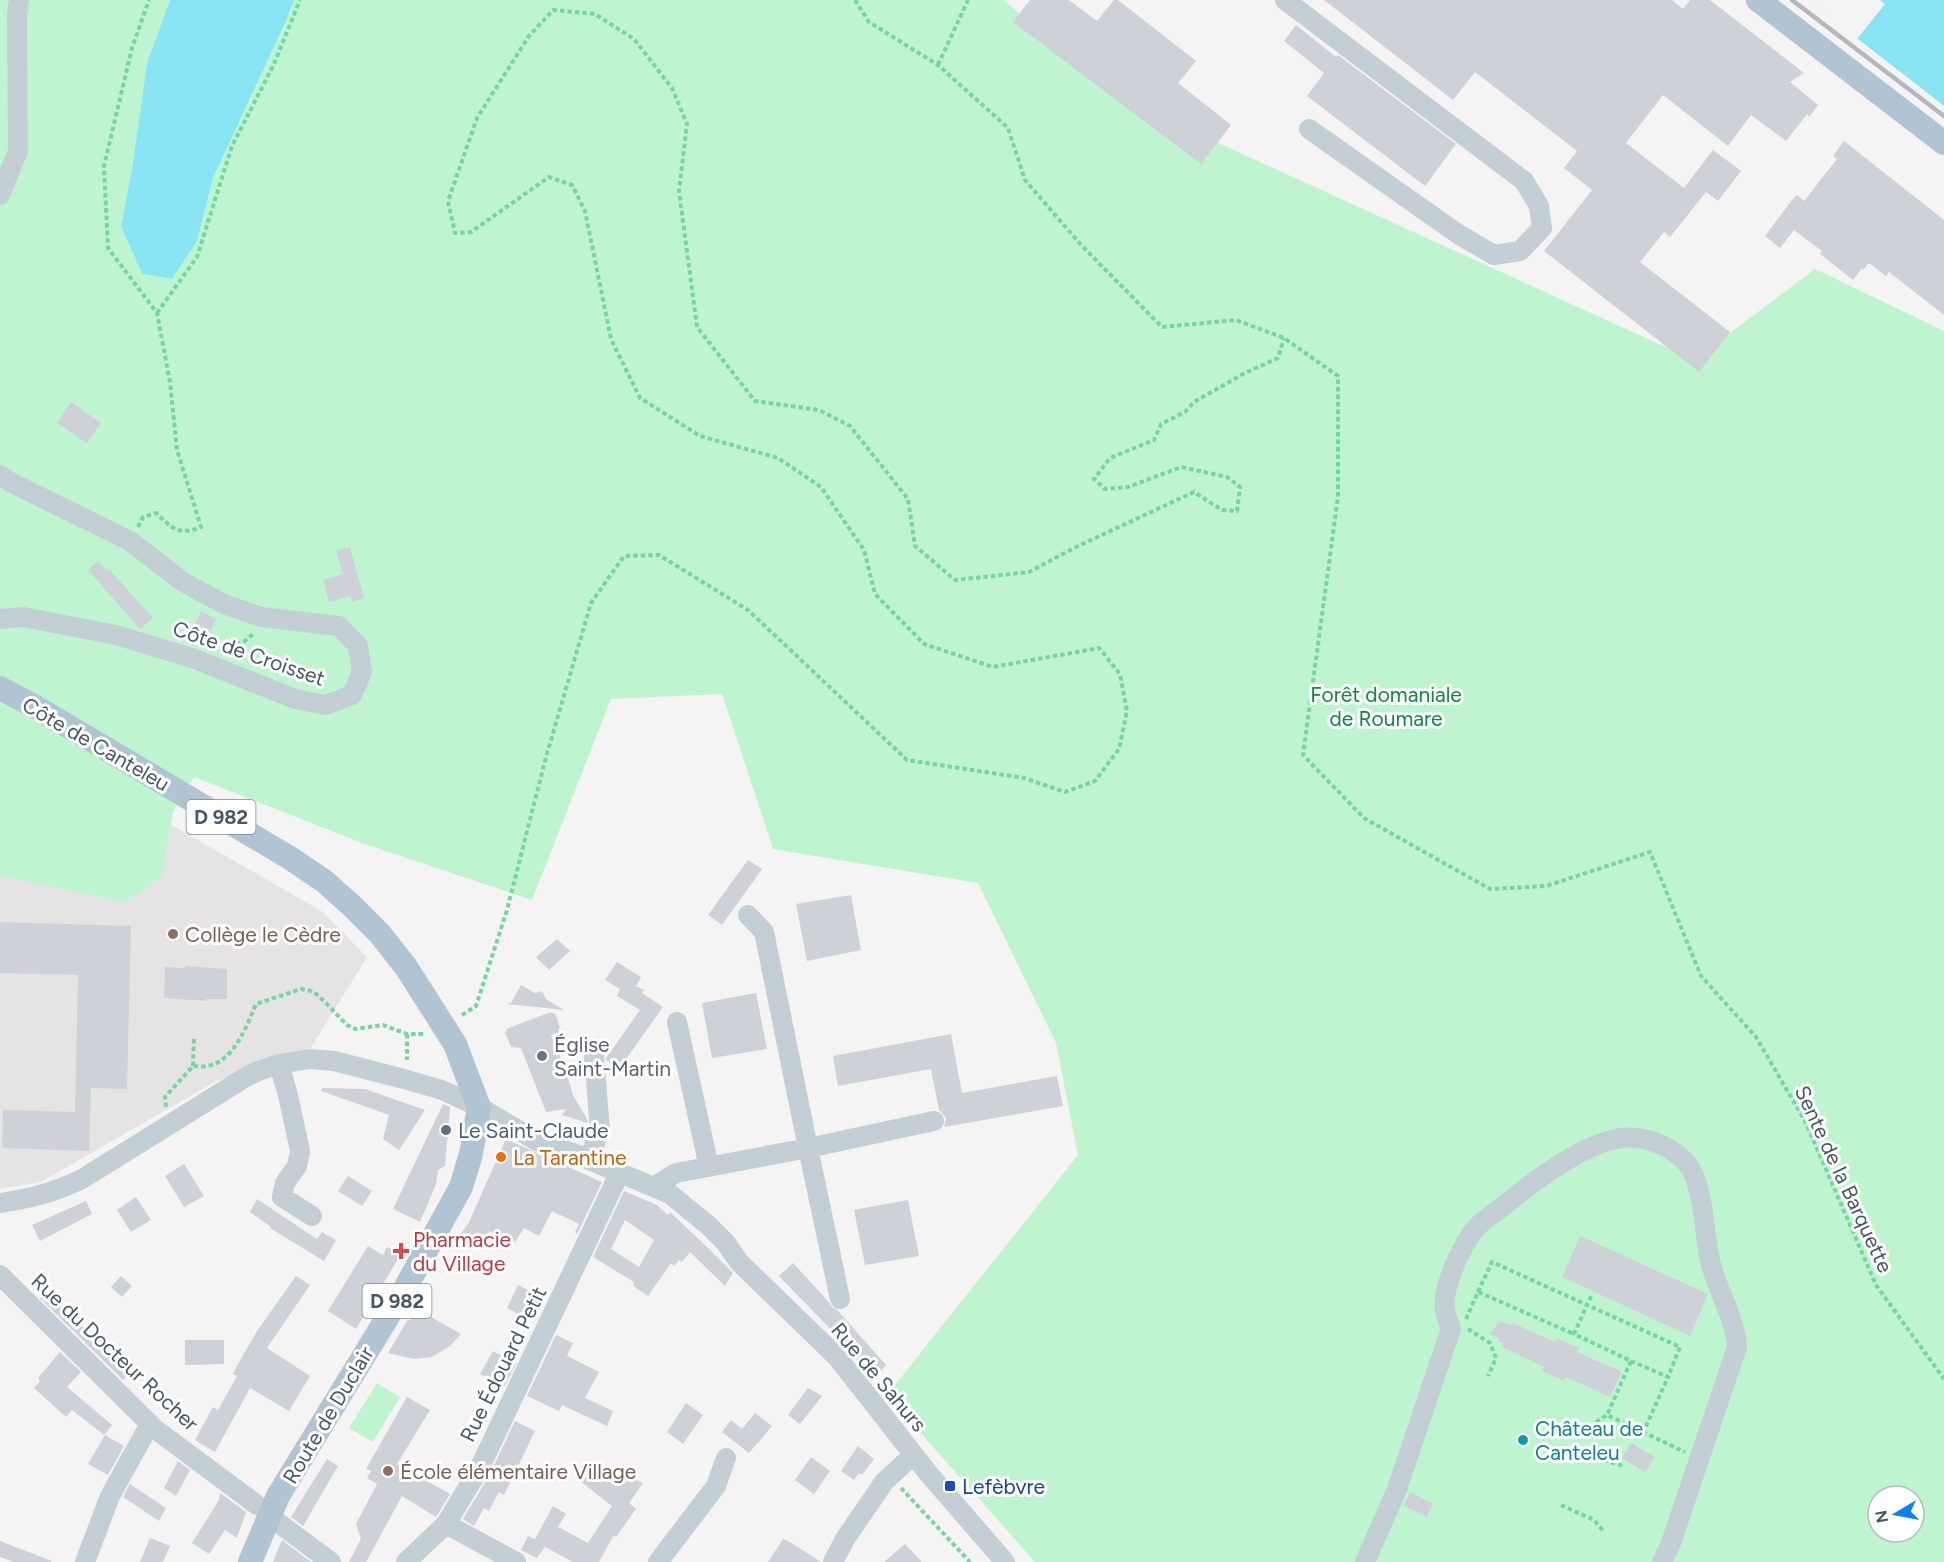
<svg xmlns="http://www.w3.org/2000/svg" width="1944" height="1562" viewBox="0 0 1944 1562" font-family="Figtree,sans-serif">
<rect width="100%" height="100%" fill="#f5f3f3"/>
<path fill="#e6e3e5" d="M 0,720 L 151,813 L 323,912 L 367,957 L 307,1054 L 218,1080 L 41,1182 L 0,1189 Z"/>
<path fill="#bff4d1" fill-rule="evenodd" d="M 0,0 L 170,0 L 147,63 L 133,163 L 121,226 L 142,274 L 171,279 L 197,241 L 213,178 L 286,21 L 294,0 L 1003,0 L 1124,100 L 1694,360 L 1815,269 L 1944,331 L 1944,1562 L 1035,1562 L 887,1395 L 1078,1155 L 1056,1043 L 978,883 L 773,849 L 722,694 L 611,699 L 532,900 L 362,843 L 194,777 L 173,812 L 161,878 L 125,902 L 0,876 ZM 1878,1496 L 1914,1496 L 1914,1532 L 1878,1532 Z
M 377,1383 L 400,1397 L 373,1442 L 349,1428 Z"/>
<path fill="#89e4f4" d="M 170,0 L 294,0 L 286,21 L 213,178 L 197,241 L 172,279 L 142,274 L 121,226 L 133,163 L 147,63 Z
M 1808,0 L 1944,0 L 1944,106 Z"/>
<path fill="#f5f3f3" d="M 1808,0 L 1880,0 L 1885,4 L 1857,39 Z"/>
<path fill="#ced2d8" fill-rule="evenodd" d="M 1030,0 L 1069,0 L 1097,21 L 1114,0 L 1118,0 L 1196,61 L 1178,83 L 1231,125 L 1201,164 L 1013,22 Z
M 1324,0 L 1672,0 L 1683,9 L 1690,0 L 1710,0 L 1804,73 L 1790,82 L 1818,105 L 1809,117 L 1807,114 L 1786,141 L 1751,115 L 1728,146 L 1663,95 L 1626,143 L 1684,188 L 1713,150 L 1741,171 L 1718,201 L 1706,192 L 1670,237 L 1664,232 L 1640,262 L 1730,332 L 1699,372 L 1544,251 L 1592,190 L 1564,168 L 1577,151 L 1475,72 L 1453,100 Z
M 1296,25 L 1336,57 L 1338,55 L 1456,144 L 1425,186 L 1307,96 L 1324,73 L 1284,41 Z
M 1844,141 L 1944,220 L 1944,315 L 1889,272 L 1886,276 L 1869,263 L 1863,270 L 1862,268 L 1853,280 L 1820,254 L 1822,251 L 1794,230 L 1780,248 L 1765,236 L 1792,200 L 1797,195 L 1804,201 L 1837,159 L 1833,156 Z
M 71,402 L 101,423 L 87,443 L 57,423 Z
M 350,547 L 364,598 L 352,602 L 350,596 L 329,602 L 323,580 L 343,574 L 336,551 Z
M 98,561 L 107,570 L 109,569 L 153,618 L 140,629 L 88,570 Z
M 201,611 L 216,619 L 210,632 L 195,624 Z
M 748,860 L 762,869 L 722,925 L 708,915 Z
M 851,895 L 861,950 L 807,961 L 796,904 Z
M 0,922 L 131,926 L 127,1089 L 91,1088 L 89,1151 L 2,1148 L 3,1110 L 75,1112 L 78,975 L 0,973 Z
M 557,939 L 570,951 L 549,970 L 536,957 Z
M 617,962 L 641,977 L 636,986 L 644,990 L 642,993 L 663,1007 L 619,1069 L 606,1060 L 606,1058 L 640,1010 L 617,996 L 620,989 L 605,980 Z
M 185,966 L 227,969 L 227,999 L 206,999 L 206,1001 L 164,998 L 165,967 L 185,968 Z
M 521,985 L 535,993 L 542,991 L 546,999 L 564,1010 L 507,1004 L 511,1003 Z
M 756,993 L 767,1049 L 712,1058 L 702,1003 Z
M 548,1013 L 554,1013 L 557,1018 L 560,1028 L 558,1029 L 559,1032 L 551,1035 L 565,1068 L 573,1095 L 587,1119 L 588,1123 L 562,1115 L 566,1109 L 546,1112 L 521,1048 L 511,1047 L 505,1032 L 507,1031 L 506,1029 Z
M 951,1034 L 962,1093 L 1057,1076 L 1063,1106 L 944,1127 L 946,1118 L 939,1110 L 931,1069 L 838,1086 L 833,1056 Z
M 322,1088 L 365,1089 L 425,1110 L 399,1150 L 383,1139 L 389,1115 L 321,1091 Z
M 443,1104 L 450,1107 L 445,1166 L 438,1170 L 436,1184 L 420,1222 L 393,1209 Z
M 506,1139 L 602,1182 L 577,1234 L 575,1232 L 579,1224 L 552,1211 L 539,1236 L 524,1228 L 515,1242 L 489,1231 L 481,1249 L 456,1241 L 469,1222 Z
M 184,1164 L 204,1196 L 184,1207 L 165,1176 Z
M 348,1176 L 372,1191 L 362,1206 L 338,1191 Z
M 624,1191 L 657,1205 L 668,1215 L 670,1212 L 707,1247 L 733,1273 L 725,1286 L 690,1252 L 682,1262 L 679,1260 L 674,1266 L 671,1263 L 648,1296 L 633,1286 L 634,1282 L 593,1257 ZM 625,1220 L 654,1240 L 639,1267 L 611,1249 Z
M 136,1197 L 151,1220 L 131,1232 L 117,1210 Z
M 257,1199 L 317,1239 L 322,1232 L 336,1240 L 324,1261 L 270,1228 L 271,1227 L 250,1212 Z
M 908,1200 L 919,1256 L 865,1265 L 854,1210 Z
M 86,1201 L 92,1214 L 40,1241 L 32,1225 Z
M 1580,1236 L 1708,1294 L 1690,1336 L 1562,1277 Z
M 368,1246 L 383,1255 L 387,1247 L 401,1254 L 356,1329 L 328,1311 Z
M 793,1263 L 828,1301 L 832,1307 L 837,1310 L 886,1365 L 873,1381 L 844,1343 L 779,1276 Z
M 121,1276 L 132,1286 L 122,1297 L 111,1287 Z
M 296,1276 L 310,1285 L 267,1348 L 310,1376 L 289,1411 L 250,1388 L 215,1452 L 195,1440 L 213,1407 L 218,1410 L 237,1376 L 233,1374 L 238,1364 L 257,1331 Z
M 518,1285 L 536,1294 L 524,1317 L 507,1308 Z
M 46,1293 L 103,1346 L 106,1344 L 133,1369 L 123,1380 L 40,1298 Z
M 424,1313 L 461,1334 L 450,1346 L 432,1357 L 414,1359 L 388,1353 L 407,1321 Z
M 1500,1321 L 1512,1325 L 1513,1323 L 1555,1342 L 1556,1338 L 1579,1348 L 1577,1352 L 1622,1372 L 1610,1397 L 1566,1377 L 1564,1381 L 1542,1371 L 1544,1367 L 1502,1347 L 1503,1344 L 1498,1341 L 1500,1338 L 1489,1334 Z
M 556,1335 L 573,1343 L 567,1356 L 599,1372 L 585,1398 L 613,1411 L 607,1426 L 562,1405 L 559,1411 L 527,1396 Z
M 185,1340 L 224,1340 L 224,1364 L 185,1365 Z
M 493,1351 L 516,1364 L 505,1386 L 480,1374 Z
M 60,1352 L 81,1372 L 67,1387 L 112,1425 L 104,1435 L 72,1410 L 66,1417 L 34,1388 L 40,1381 L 38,1378 Z
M 808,1388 L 822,1396 L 800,1424 L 788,1415 Z
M 407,1397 L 430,1410 L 397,1464 L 450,1494 L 436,1517 L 402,1496 L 366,1562 L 349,1562 L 361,1539 L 356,1524 L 377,1484 L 367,1478 L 371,1471 L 366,1469 Z
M 686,1403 L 703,1415 L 683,1444 L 667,1432 Z
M 755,1413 L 772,1426 L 749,1453 L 722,1432 L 731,1420 L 742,1429 Z
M 515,1421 L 535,1431 L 504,1495 L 499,1492 L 489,1511 L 484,1508 L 474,1526 L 463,1519 L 490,1474 Z
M 105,1435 L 124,1446 L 108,1475 L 88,1464 Z
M 1631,1443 L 1655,1457 L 1645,1472 L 1622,1458 Z
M 858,1446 L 874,1459 L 862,1475 L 859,1473 L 854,1480 L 841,1471 Z
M 811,1457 L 830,1471 L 814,1494 L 795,1480 Z
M 327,1459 L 338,1466 L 303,1526 L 291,1517 Z
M 178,1461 L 190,1470 L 176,1496 L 164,1488 Z
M 592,1462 L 621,1477 L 623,1474 L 643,1483 L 629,1503 L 636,1509 L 616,1537 L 614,1535 L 599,1562 L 573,1562 L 545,1547 L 537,1558 L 521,1550 L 528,1536 L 535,1539 L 553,1506 L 566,1514 L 558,1527 L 588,1543 L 612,1506 L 579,1480 Z
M 130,1484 L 166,1508 L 159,1521 L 123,1497 Z
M 1410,1492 L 1433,1504 L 1427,1517 L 1404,1506 Z
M 220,1493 L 246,1512 L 237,1538 L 225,1530 L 209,1554 L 192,1543 L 219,1500 Z
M 150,1538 L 170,1546 L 163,1562 L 140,1562 Z
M 783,1539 L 790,1542 L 821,1562 L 768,1562 Z
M 282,1540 L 311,1562 L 273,1562 Z
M 0,1541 L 52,1561 L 51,1562 L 14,1562 L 0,1557 Z
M 905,1544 L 922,1562 L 884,1562 Z"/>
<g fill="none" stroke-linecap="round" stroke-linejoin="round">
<path stroke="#74d6a0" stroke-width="4" stroke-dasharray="4.5 3" stroke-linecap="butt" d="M 855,0 L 869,22 L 938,65 L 1008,128 L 1025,180 L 1082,246 L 1162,327 L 1236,320 L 1284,338 L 1338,376 L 1338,497 L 1303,755 L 1364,818 L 1490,889 L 1546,886 L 1650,852 L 1701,976 L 1756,1037 L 1805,1121 L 1876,1285 L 1944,1379
M 938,65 L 968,0
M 157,313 L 197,257 L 232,146 L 274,64 L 300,0
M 138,527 L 143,517 L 156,513 C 173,529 178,536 201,527 L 177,450 L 170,382 L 157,313 L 108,248 L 104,166 L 132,48 L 149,0
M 222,649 L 245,641 L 254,633
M 462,1015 L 476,1006 L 507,910 L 546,757 L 591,603 L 624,556 L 659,555 L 748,610 L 907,760 L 1024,778 L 1065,792 L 1095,781 L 1119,749 L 1127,711 L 1120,674 L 1099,648 L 993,667 L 924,644 L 875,594 L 864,550 L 821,487 L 778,458 L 700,436 L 640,398 L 611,339 L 585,211 L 572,185 L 549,177 L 471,232 L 455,233 L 448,201 L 477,118 L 529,36 L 553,10 L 595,14 L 634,39 L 672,88 L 687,124 L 679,191 L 697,327 L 755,401 L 819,410 L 850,426 L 908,499 L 915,546 L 955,580 L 1029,572 L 1076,547 L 1194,492 L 1222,510 L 1237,511 L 1240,487 L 1227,477 L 1181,467 L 1128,487 L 1105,489 L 1094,479 L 1110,458 L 1154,440 L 1161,424 L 1185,412 L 1194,402 L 1243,374 L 1278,358 L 1284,338
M 407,1034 L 407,1060
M 193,1066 L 194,1037
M 166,1107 L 165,1097 L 193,1066 C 197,1066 203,1067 207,1066 C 234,1062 247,1025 256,1004 L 301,989 L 311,991 L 319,996 L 347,1025 L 355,1029 L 383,1025 L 407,1034 L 426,1034
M 1478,1292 L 1492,1262 L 1680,1347 L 1668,1377
M 1591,1296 L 1574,1334 L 1631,1361 L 1607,1415
M 1466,1319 L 1478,1292 L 1574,1334
M 1468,1329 L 1490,1343 L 1496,1358 L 1488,1376
M 1631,1361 L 1668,1377 L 1643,1433
M 1596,1422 L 1607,1415 L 1685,1452
M 1582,1454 L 1624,1466
M 901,1488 L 970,1562
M 1561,1505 L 1594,1520 L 1604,1532"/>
<path stroke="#c3ced5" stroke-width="20" d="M 1285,0 L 1524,181 L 1539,206 L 1542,228 L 1520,251 L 1494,255 L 1458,234 L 1309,129
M 0,195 L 18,151 L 17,15 L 19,0
M 0,475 L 12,483 L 130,541 L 183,582 L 224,604 L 261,617 L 339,626 L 358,646 L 362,672 L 352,695 L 326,705 L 295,699 L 195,659 L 116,635 L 23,617 L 0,619
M 677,1022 L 709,1167
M 279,1064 L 288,1095 L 300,1151 L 297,1166 L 285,1183 L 282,1197 L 312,1216
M 589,1159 L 600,1129 L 594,1056
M 655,1186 L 676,1173 L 808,1148 L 764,932 L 748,915
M 0,1203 C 32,1198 53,1193 82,1179 L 246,1077 L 258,1071 L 279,1064 L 310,1059 L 334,1061 L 404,1079 L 442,1090 L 479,1107 L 537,1141 L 575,1154 L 670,1194 L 709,1226 L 726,1243 L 739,1262 L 837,1357 L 928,1473 L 1005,1562
M 0,1275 L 155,1429 L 257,1505
M 840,1299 L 808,1148 L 934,1121
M 269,1516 L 331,1562
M 446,1524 L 516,1562
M 85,1562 L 110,1496 L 150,1424
M 406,1562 L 446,1524 L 479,1469 L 620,1172
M 658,1562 L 716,1486 L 726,1458
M 833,1562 L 845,1539 L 884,1482 L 913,1455
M 1365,1562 L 1397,1489 L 1451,1329 C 1447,1319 1443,1309 1445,1298 C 1447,1278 1463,1243 1476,1228 C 1483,1220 1493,1214 1501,1208 C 1531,1183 1583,1143 1622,1138 C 1646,1135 1677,1148 1690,1168 C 1704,1190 1704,1234 1710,1261 C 1717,1290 1735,1317 1737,1347 L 1671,1543 L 1662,1562"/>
<path stroke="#b1c4d3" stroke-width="24" d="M 1758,0 L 1944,143
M 0,688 L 34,706 L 290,858 L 324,881 L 351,905 L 380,934 L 406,967 L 455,1044 L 479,1107 L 471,1154 L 461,1187 L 403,1292 L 278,1496 L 250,1562"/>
<path stroke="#b4b8bd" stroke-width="4.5" d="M 1792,0 L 1944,116"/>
</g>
<g fill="#8d6e63" stroke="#fff" stroke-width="2">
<circle cx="173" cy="934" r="6"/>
<circle cx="388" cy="1471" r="6"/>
</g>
<circle fill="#6b7280" stroke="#fff" stroke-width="2" cx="542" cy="1056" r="6"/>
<circle fill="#5c6f8a" stroke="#fff" stroke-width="2" cx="446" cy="1130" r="6"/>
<circle fill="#e8710a" stroke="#fff" stroke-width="2" cx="501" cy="1157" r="6"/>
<path fill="#e0444e" stroke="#fff" stroke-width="2" d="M398 1242h6v6h6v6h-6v6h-6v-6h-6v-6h6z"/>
<circle fill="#0f9aa8" stroke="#fff" stroke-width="2" cx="1523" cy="1440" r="6"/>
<rect fill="#1a4fb4" stroke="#fff" stroke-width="2" x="944" y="1480" width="12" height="12" rx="3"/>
<g text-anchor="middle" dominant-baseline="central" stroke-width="6" stroke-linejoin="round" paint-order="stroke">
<g fill="#fff" stroke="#7f8991" stroke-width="1.5">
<rect x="186.5" y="800" width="69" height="34" rx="4.5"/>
<rect x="362.5" y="1284" width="69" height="34" rx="4.5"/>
</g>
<g font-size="20" font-weight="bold" fill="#485762">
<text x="221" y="817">D 982</text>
<text x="397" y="1301">D 982</text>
</g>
<g font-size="21" fill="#485762" stroke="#fff">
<text transform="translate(249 653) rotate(19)">Côte de Croisset</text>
<text transform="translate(96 744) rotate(30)">Côte de Canteleu</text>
<text transform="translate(1844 1179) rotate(65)">Sente de la Barquette</text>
<text transform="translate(115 1352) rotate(43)">Rue du Docteur Rocher</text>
<text transform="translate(503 1364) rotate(-64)">Rue Édouard Petit</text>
<text transform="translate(879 1377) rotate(50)">Rue de Sahurs</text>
<text transform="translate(328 1415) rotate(-59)">Route de Duclair</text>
</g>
<g font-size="21" fill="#0f8744" stroke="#fff">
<text x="1386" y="694">Forêt domaniale<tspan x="1386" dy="24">de Roumare</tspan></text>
</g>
<g font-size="21" fill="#785e54" stroke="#fff" text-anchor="start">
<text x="185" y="934">Collège le Cèdre</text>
<text x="400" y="1471">École élémentaire Village</text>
</g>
<g font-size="21" fill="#5b616d" stroke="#fff" text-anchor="start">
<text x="554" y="1044">Église<tspan x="554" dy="24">Saint-Martin</tspan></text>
</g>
<g font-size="21" fill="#4e5e75" stroke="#fff" text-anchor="start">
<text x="458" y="1130">Le Saint-Claude</text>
</g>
<g font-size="21" fill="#c56008" stroke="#fff" text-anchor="start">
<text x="513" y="1157">La Tarantine</text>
</g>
<g font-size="21" fill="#be3a42" stroke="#fff" text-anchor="start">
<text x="413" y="1239">Pharmacie<tspan x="413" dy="24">du Village</tspan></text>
</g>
<g font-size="21" fill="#0d838f" stroke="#fff" text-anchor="start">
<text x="1535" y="1428">Château de<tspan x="1535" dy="24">Canteleu</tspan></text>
</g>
<g font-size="21" fill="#164399" stroke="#fff" text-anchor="start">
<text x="962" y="1486">Lefèbvre</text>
</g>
</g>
<g transform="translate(1896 1514) rotate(260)"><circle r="28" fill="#ffffff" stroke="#b6bcc0" stroke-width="1.5"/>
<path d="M0-4.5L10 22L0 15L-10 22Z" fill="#0b7ff6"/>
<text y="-9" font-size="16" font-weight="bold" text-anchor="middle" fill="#485762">N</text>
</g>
</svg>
